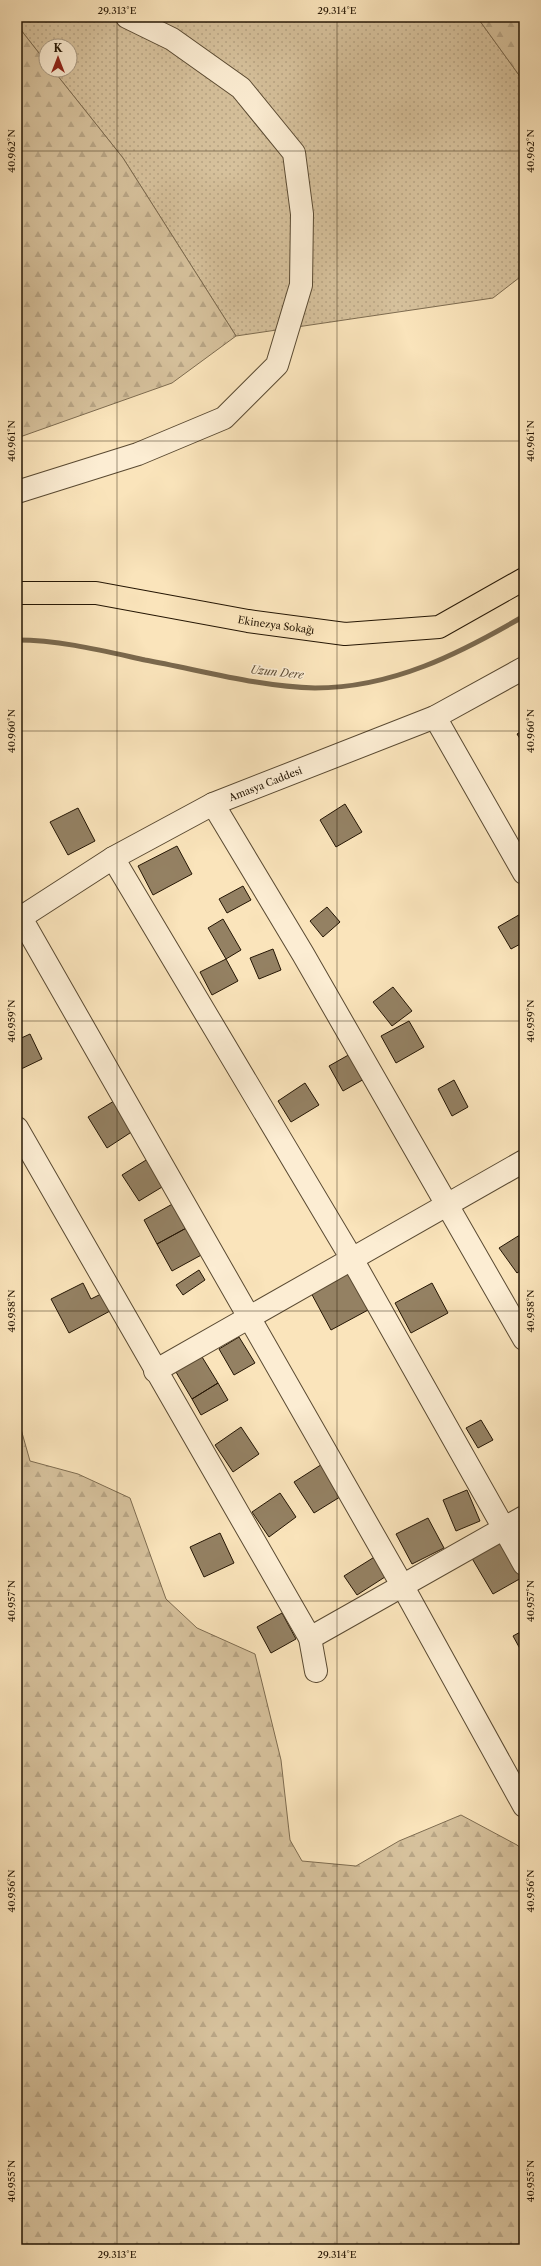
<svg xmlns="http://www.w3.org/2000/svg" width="541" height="2266" viewBox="0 0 541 2266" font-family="'Libre Caslon Text',serif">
<defs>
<pattern id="grass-dots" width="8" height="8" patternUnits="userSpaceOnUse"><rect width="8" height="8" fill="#d6c19c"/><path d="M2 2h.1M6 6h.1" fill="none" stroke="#b8a585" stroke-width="1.8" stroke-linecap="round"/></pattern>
<pattern id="forest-firs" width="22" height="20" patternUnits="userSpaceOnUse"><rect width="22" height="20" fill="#d6c19c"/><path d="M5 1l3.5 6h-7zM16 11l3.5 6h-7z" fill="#b8a585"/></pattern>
</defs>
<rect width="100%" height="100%" fill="#fae4bb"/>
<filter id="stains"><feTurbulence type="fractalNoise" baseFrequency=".005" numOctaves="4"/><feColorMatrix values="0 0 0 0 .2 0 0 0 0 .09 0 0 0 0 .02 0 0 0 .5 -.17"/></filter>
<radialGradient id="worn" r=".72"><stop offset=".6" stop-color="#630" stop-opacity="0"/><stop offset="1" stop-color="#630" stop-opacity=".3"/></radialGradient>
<path fill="url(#grass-dots)" stroke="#7e6c50" d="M 17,17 L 477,17 L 524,82 L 524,274 L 493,298 L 236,336 L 123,158 L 53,70 L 70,70 L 70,46 L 46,46 L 46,62 L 17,25 Z"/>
<path fill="url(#forest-firs)" stroke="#7e6c50" d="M 477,17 L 524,17 L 524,82 Z
M 17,25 L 46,62 L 46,70 L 53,70 L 123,158 L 236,336 L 172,383 L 17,438 Z
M 17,1415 L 30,1461 L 78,1474 L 130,1498 L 166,1599 L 197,1628 L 255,1654 L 281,1760 L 290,1840 L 302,1861 L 356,1866 L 399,1841 L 461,1815 L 517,1845 L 524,1851 L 524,2249 L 17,2249 Z"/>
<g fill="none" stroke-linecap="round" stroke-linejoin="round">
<path stroke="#7a684d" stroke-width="5" d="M 17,640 C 60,640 104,651 145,660 C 200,670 260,687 315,688 C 392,688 459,654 524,616"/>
</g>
<path fill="#948163" stroke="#251604" d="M 524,730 L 524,745 L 517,734 Z
M 345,804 L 362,832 L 336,847 L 320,820 Z
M 78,808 L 95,841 L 68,855 L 50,822 Z
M 177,846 L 192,874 L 153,895 L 138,866 Z
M 243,886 L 251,900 L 227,913 L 219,899 Z
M 327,907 L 340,922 L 323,937 L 310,921 Z
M 524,912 L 524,942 L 511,949 L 498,927 Z
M 223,919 L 241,950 L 226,959 L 208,928 Z
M 273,949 L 281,970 L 259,979 L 250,958 Z
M 226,959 L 238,981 L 212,995 L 200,972 Z
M 393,987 L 412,1011 L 392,1026 L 373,1002 Z
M 409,1021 L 424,1047 L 396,1063 L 381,1036 Z
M 30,1034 L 42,1059 L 17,1071 L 17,1040 Z
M 352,1053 L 366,1078 L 343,1091 L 329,1066 Z
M 454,1080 L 468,1107 L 452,1116 L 438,1089 Z
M 305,1083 L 319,1105 L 291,1122 L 278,1101 Z
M 114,1101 L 133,1131 L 107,1148 L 88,1117 Z
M 151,1157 L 167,1184 L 139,1201 L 122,1175 Z
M 176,1202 L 190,1226 L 157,1244 L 144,1220 Z
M 190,1226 L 205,1253 L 172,1271 L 157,1244 Z
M 523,1233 L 524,1268 L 517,1273 L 499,1248 Z
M 199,1270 L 205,1280 L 183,1295 L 176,1285 Z
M 347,1271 L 368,1310 L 331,1330 L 310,1291 Z
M 83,1283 L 91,1299 L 101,1294 L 110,1311 L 69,1333 L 51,1299 Z
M 432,1283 L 448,1313 L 411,1333 L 395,1303 Z
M 239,1337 L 255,1363 L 234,1375 L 219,1349 Z
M 199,1352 L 218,1383 L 192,1399 L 173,1367 Z
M 218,1383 L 228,1400 L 201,1415 L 192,1399 Z
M 481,1420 L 493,1440 L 478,1448 L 466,1428 Z
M 241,1427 L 259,1454 L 233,1472 L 215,1445 Z
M 327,1461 L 348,1492 L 314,1513 L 294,1482 Z
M 467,1490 L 480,1521 L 456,1531 L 443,1500 Z
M 280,1493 L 296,1517 L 269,1537 L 252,1512 Z
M 428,1518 L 444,1548 L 412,1564 L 396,1534 Z
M 220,1533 L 234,1563 L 204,1577 L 190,1547 Z
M 500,1537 L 523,1577 L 493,1594 L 470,1555 Z
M 376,1556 L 388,1575 L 357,1595 L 344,1576 Z
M 282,1613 L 296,1639 L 271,1653 L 257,1627 Z
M 524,1630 L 524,1656 L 513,1636 Z"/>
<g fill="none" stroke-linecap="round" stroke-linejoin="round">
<defs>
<g id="minor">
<path d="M 17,492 L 138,454 L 224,418 L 277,365 L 301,285 L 302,214 L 294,153 L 241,88 L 172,39 L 127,17"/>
<path d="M 435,717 L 524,873"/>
<path d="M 213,804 L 303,954 L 524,1339"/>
<path d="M 113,858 L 352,1259 L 524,1564"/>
<path d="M 21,918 L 402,1585 L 524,1806"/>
<path id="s1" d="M 17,920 L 113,858 L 213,804 L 435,717 L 524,668"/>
<path d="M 17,1128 L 310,1638 L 316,1671"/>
<path d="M 155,1371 L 524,1161"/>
<path d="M 310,1638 L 524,1517"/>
</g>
<g id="major">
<path id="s2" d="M 17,593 L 96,593 L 248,621 L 345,634 L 439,627 L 524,579"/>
</g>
</defs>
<use href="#minor" stroke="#5a4a32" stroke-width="24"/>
<use href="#major" stroke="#251604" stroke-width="24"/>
<use href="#minor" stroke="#fcedd3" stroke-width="22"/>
<use href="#major" stroke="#fae4bb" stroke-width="22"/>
</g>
<path fill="none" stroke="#251604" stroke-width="1" stroke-opacity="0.45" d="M 117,17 L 117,2249M 337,17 L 337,2249M 17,151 L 524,151M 17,441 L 524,441M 17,731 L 524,731M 17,1021 L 524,1021M 17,1311 L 524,1311M 17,1601 L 524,1601M 17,1891 L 524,1891M 17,2181 L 524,2181"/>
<g text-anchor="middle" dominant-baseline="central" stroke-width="3" stroke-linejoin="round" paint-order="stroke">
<g font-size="10" fill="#251604" stroke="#fcedd3">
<text stroke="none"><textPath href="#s2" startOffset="262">Ekinezya Sokağı</textPath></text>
<text stroke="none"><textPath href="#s1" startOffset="284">Amasya Caddesi</textPath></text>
</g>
<g font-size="11" font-style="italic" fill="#5d4c34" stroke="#fcedd3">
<text transform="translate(277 672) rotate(6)">Uzun Dere</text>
</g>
</g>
<rect width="541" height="2266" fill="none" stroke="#fae4bb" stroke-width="44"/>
<g transform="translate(58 58)"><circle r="19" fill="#fcedd3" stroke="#a69780"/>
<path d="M0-3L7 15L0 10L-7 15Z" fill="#8f2418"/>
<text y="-6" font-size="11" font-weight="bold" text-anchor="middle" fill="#251604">K</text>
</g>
<rect x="22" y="22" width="497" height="2222" fill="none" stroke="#251604" stroke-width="1.5"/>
<g font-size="10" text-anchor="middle" fill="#251604">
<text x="117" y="14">29.313°E</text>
<text x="337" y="14">29.314°E</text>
<text transform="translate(11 151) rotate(-90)" y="4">40.962°N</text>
<text transform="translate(530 151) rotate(-90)" y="4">40.962°N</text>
<text transform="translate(11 441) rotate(-90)" y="4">40.961°N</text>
<text transform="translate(530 441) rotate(-90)" y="4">40.961°N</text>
<text transform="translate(11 731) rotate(-90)" y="4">40.960°N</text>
<text transform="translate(530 731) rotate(-90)" y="4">40.960°N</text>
<text transform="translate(11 1021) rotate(-90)" y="4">40.959°N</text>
<text transform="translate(530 1021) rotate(-90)" y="4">40.959°N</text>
<text transform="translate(11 1311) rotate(-90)" y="4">40.958°N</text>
<text transform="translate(530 1311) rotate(-90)" y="4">40.958°N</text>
<text transform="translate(11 1601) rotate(-90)" y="4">40.957°N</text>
<text transform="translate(530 1601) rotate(-90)" y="4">40.957°N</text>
<text transform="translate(11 1891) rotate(-90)" y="4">40.956°N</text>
<text transform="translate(530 1891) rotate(-90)" y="4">40.956°N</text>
<text transform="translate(11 2181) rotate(-90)" y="4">40.955°N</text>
<text transform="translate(530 2181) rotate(-90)" y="4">40.955°N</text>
<text x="117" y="2258">29.313°E</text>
<text x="337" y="2258">29.314°E</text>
</g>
<rect width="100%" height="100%" filter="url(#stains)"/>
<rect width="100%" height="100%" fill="url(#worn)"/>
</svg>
